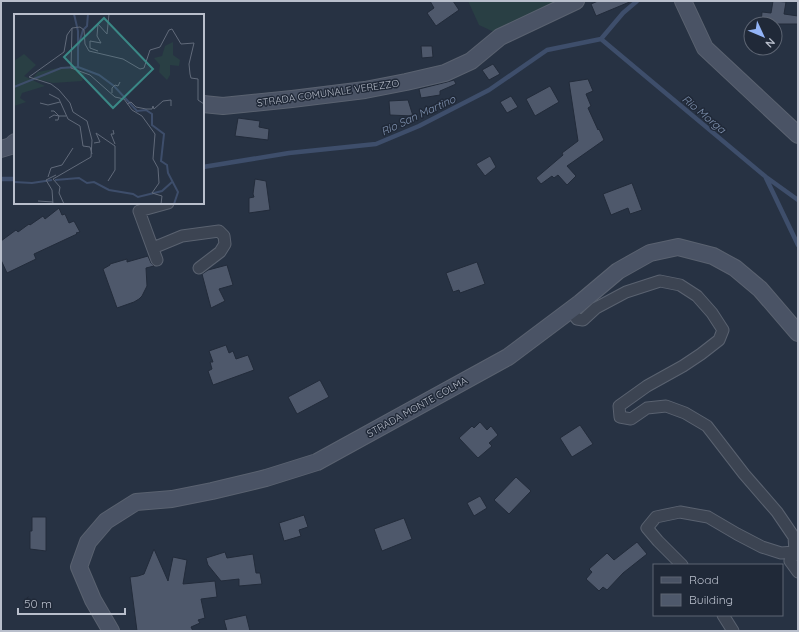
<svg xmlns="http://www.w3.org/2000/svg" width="799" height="632" viewBox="0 0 799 632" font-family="Quicksand,sans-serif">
<rect width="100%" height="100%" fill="#273243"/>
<path fill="#293f44" d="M 468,1 L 562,1 L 494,32 L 479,25 Z"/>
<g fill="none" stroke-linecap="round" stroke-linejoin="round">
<path stroke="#3e4e6b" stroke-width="4.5" d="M 601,39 L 766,177 L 798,200
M 601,39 L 623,13 L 637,1
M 203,167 L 289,153 L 376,144 L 419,126 L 489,90 L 547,50 L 601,39
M 766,178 L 798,245
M 1,179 L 15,179"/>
</g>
<path fill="#4e586b" stroke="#222b3a" d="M 430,1 L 453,1 L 459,10 L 436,26 L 427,13 L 434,8 Z
M 598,1 L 632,1 L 596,16 L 591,4 Z
M 773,1 L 786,2 L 784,14 L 798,16 L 798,24 L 761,24 L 762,12 L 771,13 Z
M 421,46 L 432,46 L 433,57 L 422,58 Z
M 493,64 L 500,74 L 489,80 L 482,70 Z
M 588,79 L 593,91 L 586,94 L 591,106 L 588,108 L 598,130 L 599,129 L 604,140 L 567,166 L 576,176 L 567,185 L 558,175 L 554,178 L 552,176 L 541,184 L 536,178 L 563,155 L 562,153 L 578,141 L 569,82 Z
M 454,80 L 456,84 L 440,91 L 440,95 L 421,98 L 419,89 L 447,82 Z
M 550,86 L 559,102 L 535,116 L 526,99 Z
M 511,96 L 518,107 L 507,113 L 500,102 Z
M 408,100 L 413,116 L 390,115 L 389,101 Z
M 238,118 L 260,121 L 259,127 L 269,129 L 268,140 L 235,136 Z
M 490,156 L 496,167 L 485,176 L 476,164 Z
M 255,179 L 266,181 L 270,210 L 249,213 L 249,198 L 254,197 L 253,194 Z
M 632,183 L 642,210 L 630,214 L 628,208 L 611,215 L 603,194 Z
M 59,208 L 62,215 L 65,214 L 69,223 L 74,221 L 80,232 L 76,233 L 77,234 L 34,254 L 36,259 L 7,273 L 1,260 L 1,241 L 16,230 L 18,232 L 29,224 L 30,225 L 43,216 L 45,219 Z
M 148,256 L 151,263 L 154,266 L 146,268 L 147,286 L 142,296 L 139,299 L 134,302 L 117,308 L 103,269 L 110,265 L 110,264 L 127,259 L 127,262 Z
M 477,262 L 485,284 L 460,293 L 459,290 L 453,292 L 446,273 Z
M 227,265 L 233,285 L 219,289 L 225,301 L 211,308 L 202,274 L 208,270 Z
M 226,345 L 229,353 L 233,351 L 236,359 L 248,355 L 254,370 L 213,385 L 208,371 L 212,369 L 210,362 L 213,362 L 209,351 Z
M 320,380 L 329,397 L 297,414 L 288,397 Z
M 480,422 L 487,430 L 491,426 L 498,435 L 489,443 L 492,446 L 478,458 L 459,438 L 472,426 L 474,428 Z
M 580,425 L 593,444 L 572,457 L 560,438 Z
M 516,477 L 531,491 L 509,514 L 494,500 Z
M 480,496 L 487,508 L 474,516 L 467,503 Z
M 304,515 L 308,527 L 299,530 L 301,536 L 284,541 L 279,523 Z
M 32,517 L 46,517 L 46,551 L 30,549 L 30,531 L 32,531 Z
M 404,518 L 412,539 L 382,551 L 374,529 Z
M 637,542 L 647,554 L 623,573 L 607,590 L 603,587 L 599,591 L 586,579 L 592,572 L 589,569 L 607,553 L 614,560 Z
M 154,549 L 168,581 L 173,557 L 187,560 L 183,584 L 215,581 L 217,597 L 201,599 L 205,618 L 198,620 L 200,623 L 191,627 L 193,631 L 137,631 L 130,577 L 138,576 L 144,574 Z
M 225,552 L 227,558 L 253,554 L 256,573 L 260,573 L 262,584 L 239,586 L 239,579 L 221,581 L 208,565 L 206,558 Z
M 246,615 L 250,631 L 227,631 L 224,620 Z"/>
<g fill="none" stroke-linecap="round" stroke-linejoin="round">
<defs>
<path id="street" d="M 153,248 L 182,236 L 219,231 L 224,236 L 225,244 L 220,252 L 199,268
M 157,260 L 139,211 L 168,203
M 571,311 L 577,319 L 583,320 L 596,308 L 626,292 L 660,281 L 680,285 L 697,296 L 712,313 L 723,330 L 719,340 L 701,354 L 683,366 L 647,386 L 619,406 L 620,417 L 631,419 L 647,408 L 666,406 L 685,413 L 707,426 L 744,474 L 777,512 L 794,537 L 795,552 L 781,553 L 762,547 L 737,534 L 708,517 L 680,512 L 656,517 L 647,528 L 658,541 L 682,565
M 795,552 L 790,561 L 798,572
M 723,615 L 733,631"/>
<path id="secondary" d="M 683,1 L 705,48 L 798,135
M 203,104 L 223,106 L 292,99 L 365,90 L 406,82 L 445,73 L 471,61 L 500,37 L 576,1
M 1,149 L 11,146 L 15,142
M 111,631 L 93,600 L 79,567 L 88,542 L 106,521 L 136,502 L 172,499 L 212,491 L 266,478 L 317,462 L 508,357 L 580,303 L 618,271 L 650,253 L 678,247 L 713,256 L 735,268 L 760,289 L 798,333"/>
</defs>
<use href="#street" stroke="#5a6270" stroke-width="13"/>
<use href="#secondary" stroke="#5a6270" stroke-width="18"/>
<use href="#street" stroke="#3c4452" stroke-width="11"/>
<use href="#secondary" stroke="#4a5365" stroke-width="16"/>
</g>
<g text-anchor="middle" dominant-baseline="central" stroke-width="3" stroke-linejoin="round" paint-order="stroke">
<g font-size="10" fill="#b9bfcc" stroke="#202938">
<text transform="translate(328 93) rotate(-8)">STRADA COMUNALE VEREZZO</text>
<text transform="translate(417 407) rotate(-29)">STRADA MONTE COLMA</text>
</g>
<g font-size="11" font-style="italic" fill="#8194b2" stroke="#202938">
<text transform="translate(704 114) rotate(40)">Rio Morga</text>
<text transform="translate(418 115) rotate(-25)">Rio San Martino</text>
</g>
</g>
<g transform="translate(14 14)">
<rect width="190" height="190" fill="#273243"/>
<path d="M 159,28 L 159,41 L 166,46 L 165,52 L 156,51 L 156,61 L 153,66 L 145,58 L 146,51 L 140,44 L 148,42 L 151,32 ZM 10,40 L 22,51 L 10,62 L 31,72 L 8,79 L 6,84 L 12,88 L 0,92 L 0,47 ZM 55,52 L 71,60 L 68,67 L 39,69 L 19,64 L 24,58 Z" fill="#293f44"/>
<path fill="none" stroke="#3e4e6b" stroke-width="2" d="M 60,0 L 64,17 L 64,53M 64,33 L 69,16 L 73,12 L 74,0M 64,53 L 85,61 L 100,72 L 123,97 L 132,96 L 138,100 L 138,111 L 150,120 L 147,147 L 153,151 L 154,159 L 164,178 L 160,190M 0,73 L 47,54 L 64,53M 41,166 L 65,164 L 73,169 L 80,168 L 95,176 L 119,180 L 124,183 L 148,177 L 158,168M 0,168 L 18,169 L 38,166"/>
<path fill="none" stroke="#616a7a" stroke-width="1" d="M 84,37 L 76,34 L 76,27 L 87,29 L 83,22 L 84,10 L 93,20 L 95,0M 98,79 L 98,74 L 101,71 L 104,72 L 106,68M 35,80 L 45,85 L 54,105 L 66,112 L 69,132 L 76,133 L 78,140M 26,89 L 34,91 L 46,88M 113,90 L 117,88 L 122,93 L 132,95 L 138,95 L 139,92 L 140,95 L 149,87 L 157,86 L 157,92M 37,97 L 40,97 L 45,102 L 52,102M 35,104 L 40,101 L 45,102 L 44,106 L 41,106M 99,116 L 100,120 L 97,120 L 101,130M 80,129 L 86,128 L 82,119 L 101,132 L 101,156 L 94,167M 34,163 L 37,154 L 48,151 L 59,134M 24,187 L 39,188M 39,190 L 38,176 L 32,166 L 42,161M 50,190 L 45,179 L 46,173 L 39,165 L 77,143 L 78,126 L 73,107 L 59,98 L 56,89 L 45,76 L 37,70 L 15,63 L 50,38 L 53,21 L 58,14M 147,190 L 148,182 L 138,179 L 145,169 L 144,154 L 139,145 L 141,120 L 128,102 L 118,96 L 110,85 L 101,83 L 76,61 L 57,54 L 58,14 L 66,13 L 70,16 L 71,30 L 75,37 L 109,45 L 126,55 L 130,54 L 136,36 L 146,33 L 155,16 L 158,15 L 167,30 L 180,29 L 175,50 L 176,60 L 177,64 L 184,65 L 184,86 L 190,90"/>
<path fill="#3a8886" fill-opacity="0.15" stroke="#3a8886" stroke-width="2" d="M 90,4 L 139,55 L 99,94 L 50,43 Z"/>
<rect width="190" height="190" fill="none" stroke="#b9bfcc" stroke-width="2"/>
</g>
<rect width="799" height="632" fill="none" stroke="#b9bfcc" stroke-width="4"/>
<rect x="653" y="564" width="130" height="52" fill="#202938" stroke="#5d6573"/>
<rect x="661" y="577" width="20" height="6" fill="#4a5365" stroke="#5d6573"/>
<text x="689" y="584" font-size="12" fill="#b9bfcc">Road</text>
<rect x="661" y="594" width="20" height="12" fill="#4e586b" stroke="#5d6573"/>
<text x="689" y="604" font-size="12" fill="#b9bfcc">Building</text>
<g transform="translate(763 36) rotate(134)"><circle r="19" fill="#202938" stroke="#5d6573"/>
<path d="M0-3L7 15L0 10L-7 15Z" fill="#93b4f7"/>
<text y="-6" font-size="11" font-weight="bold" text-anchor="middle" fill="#b9bfcc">N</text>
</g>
<path d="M18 608v6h107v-6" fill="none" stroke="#b9bfcc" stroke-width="2"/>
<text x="24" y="608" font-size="12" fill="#b9bfcc" stroke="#202938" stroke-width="3" paint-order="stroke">50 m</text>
</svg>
